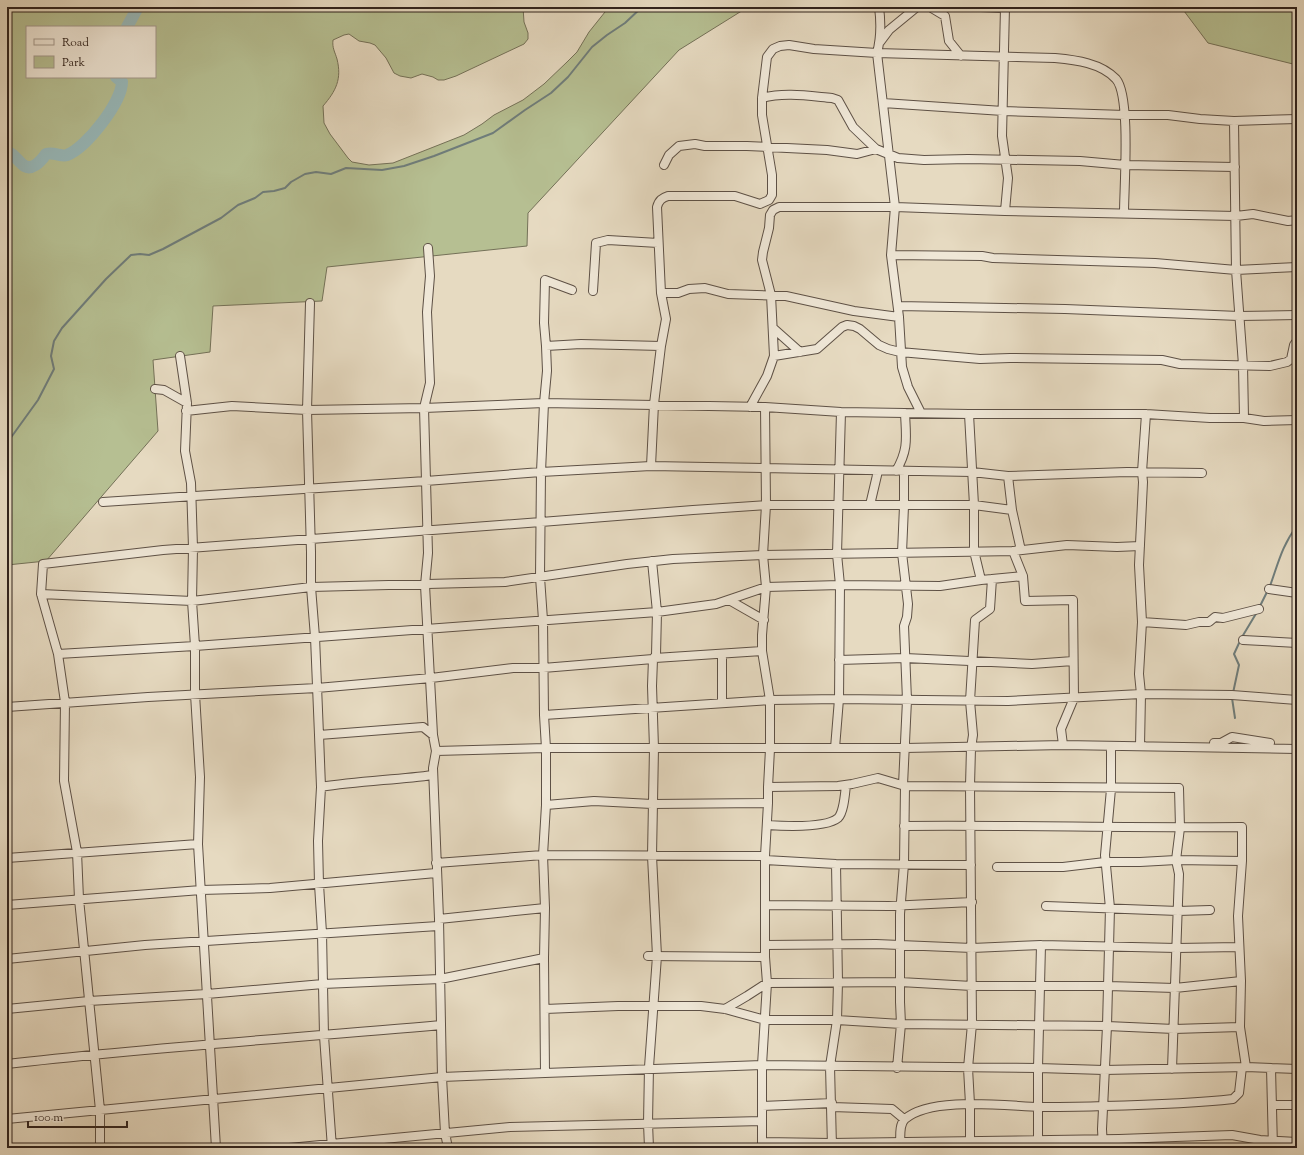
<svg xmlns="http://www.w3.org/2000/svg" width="1304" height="1155" viewBox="0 0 1304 1155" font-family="'Sorts Mill Goudy',serif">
<rect width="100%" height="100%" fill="#e6dac1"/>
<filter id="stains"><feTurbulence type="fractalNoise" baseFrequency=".005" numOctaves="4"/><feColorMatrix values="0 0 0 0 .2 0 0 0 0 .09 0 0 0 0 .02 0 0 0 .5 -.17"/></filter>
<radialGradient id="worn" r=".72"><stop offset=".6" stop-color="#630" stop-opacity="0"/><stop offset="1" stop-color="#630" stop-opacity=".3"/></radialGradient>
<path fill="#b6bf92" stroke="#747158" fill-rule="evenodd" d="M 7,7 L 523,7 L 524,22 L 528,33 L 528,39 L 524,44 L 456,76 L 444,80 L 438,80 L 433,77 L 422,74 L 411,78 L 400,76 L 394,73 L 386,58 L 375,45 L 370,43 L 359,41 L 349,34 L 344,35 L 333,40 C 332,48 335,52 337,59 C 342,79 336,91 323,106 L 324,123 L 330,134 L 348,158 L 352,162 L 369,165 L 393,163 L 464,135 L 482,124 L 494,115 L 523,100 L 544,84 L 567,62 L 577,52 L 589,32 L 609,7 L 748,7 L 679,50 L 528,213 L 527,246 L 327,267 L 322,301 L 213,306 L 210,352 L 153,360 L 158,431 L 46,561 L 7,565 ZM 27,27 L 155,27 L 155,77 L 27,77 Z
M 1181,7 L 1297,7 L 1297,65 L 1208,43 Z"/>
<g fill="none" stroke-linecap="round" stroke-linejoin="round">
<path stroke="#6f7d7b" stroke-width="2" d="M 7,443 L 38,400 L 54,369 L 51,356 L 54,341 L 62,328 L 106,279 L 131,255 L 140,254 L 149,255 L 163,249 L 221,218 L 238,205 L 255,198 L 263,192 L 274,191 L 285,188 L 291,182 L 305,174 L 316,172 L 331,174 L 346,168 L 382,170 L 404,166 L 434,156 L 493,133 L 525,110 L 551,93 L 568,77 L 592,47 L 607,35 L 625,23 L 642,7
M 1270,586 C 1278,564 1282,545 1297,526
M 1259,608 L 1268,590
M 1242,637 L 1257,612
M 1233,693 L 1239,665 L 1234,654 L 1240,641
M 1232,698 L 1235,718"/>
<path stroke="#98b9ba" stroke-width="12" d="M 127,27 L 138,7
M 7,151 C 15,155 16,159 22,164 C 31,173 41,161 46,154 C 55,152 61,157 67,155 C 86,148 122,102 122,82 L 116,77"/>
<defs>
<path id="minor" d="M 879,7 C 881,22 881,38 877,53 L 1055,58 C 1076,60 1101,63 1116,79 C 1131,96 1124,187 1124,213
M 930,7 L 945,16 L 949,41 L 961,56
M 981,7 L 1005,8
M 880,42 L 889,30 L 917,7
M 762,98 C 784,92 809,96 832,98 L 838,100 L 853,127 L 876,149 L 898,158 L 924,160 L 968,159 L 1080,161 L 1125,165 L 1235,167
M 883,103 L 1003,111 L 1125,115 L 1168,115 L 1200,119 L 1234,121 L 1297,119
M 1234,121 L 1236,270 L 1243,365 L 1244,418
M 664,165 L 669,155 L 679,146 L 695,144 L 705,146 L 747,146 L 827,150 L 857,154 L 876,149
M 1005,211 L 1008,178 L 1002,136 L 1005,7
M 428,248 L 430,276 L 427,312 L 430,383 L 424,408 L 428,553 L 425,585 L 433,735
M 891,255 L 982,256 L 993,258 L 1155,263 L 1236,270 L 1297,267
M 572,290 L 545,280 L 544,323 L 546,346 L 547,371 L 544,403 L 541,472 L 651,466 L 972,472 L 1008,476 L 1127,472 L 1202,473
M 593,291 L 596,243 L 608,240 L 658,243
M 661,293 L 678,293 L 689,289 L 705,288 L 728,294 L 786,296 L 854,311 L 899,317
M 310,303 L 307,410 L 311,552 L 311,587 L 315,637 L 319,735 L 321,787 L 318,841 L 319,884 L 322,933 L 324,1036 L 332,1148
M 898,306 L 1065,309 L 1239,316 L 1297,315
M 773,328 L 800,352
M 546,346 L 581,344 L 661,346
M 180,356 L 187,403 L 185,451 L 191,483 L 193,548 L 192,601 L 195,646 L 195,694 L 200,777 L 198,844 L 216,1148
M 774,356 L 817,349 L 842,327 L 847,325 L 854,326 L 860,329 L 879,345 L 888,349 L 900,352 L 980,359 L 1010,358 L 1162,360 L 1180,364 L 1270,366 L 1287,362 L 1291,359 L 1294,345 L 1297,341
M 155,389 L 164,390 L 187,403
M 750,407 L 767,376 L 774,356 L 771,295 L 762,260 L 763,252 L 769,228 L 770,215 L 773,210 L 779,207 L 895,207 L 1005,211 L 1236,216 L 1253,214 L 1288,221 L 1297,220
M 186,411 L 232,406 L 307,410 L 424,408 L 544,403 L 765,407 L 841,412 L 969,414 L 1146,414 L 1210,418 L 1244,418 L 1264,421 L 1297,420
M 969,414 L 974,505 L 974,551 L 981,580 L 992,579 L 990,609 L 975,620 L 970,701 L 973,735 L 971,748 L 970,786 L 972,1024 L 968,1068 L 970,1104 L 970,1148
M 651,466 L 654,404 L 661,346 L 666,319 L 661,293 L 657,207 C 659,200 662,198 668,196 L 735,196 L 760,204 L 769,200 L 772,195 L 772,175 L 762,115 L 762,98 L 767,57 L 773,49 L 780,46 L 789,45 L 814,49 L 877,53 L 895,207 L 891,255 L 899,317 L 902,367 L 908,387 L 921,413
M 896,471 C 909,449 906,437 905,413
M 103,502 L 426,481 L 541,472 L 540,577 L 543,620 L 544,715 L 546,748 L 546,805 L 543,855 L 545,908 L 544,958 L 545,1073
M 870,505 L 878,471
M 992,579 L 1023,576
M 1269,589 L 1297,593
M 41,594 L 192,601 L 311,587 L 505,582 L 627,564 L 673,559 L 763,555 L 1016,551 L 1019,549 L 1020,546 L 1012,510 L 1008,476
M 729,600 L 764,620
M 1142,622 L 1186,625 L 1199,622 L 1209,622 L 1215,617 L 1223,618 L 1259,609
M 1243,640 L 1297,643
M 58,654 L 195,646 L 657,612 L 716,604 L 766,587 L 840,585 L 940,586 L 981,580
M 655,658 L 762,651
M 839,660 L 905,658 L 1032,664 L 1073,661
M 722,702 L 722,654
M 7,707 L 148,697 L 317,688 L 431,678 L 513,668 L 543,668 L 653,659 L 656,655 L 657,612 L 652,561
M 544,715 L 770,700 L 839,699 L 1008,701 L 1141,694 L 1232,695 L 1297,700
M 319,735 L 423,727 L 433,735 L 436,751 L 433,768 L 439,919 L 442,1077 L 445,1133 L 448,1148
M 1214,743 L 1221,743 L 1232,737 L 1270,743
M 1063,745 L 1061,729 L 1074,698 L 1073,600 L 1025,601 L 1023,576 L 1013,551 L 1067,545 L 1117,547 L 1140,546
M 1144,746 L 1140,746 L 1141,694 L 1139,674 L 1142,622 L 1139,565 L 1143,482 L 1142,472 L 1146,414
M 835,748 L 839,699 L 840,585 L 837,554 L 841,412
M 436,751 L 546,748 L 905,748 L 1063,745 L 1297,749
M 903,785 L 907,700 L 904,626 L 907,617 L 908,604 L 902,553 L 904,506 L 904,471
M 321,787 C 358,781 396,780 433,775
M 768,787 L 838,786 L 852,784 L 878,778 L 905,786 L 1179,788 L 1180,828 L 1176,860 L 1179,874 L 1172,1069
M 546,805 L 594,801 L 652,804 L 768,803
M 767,825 C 783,826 826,828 838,818 C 844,812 845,793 846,785
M 904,826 C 1017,825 1129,828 1242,827 L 1242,861 L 1238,916 L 1241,981
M 7,858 L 198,844
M 765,860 L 836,864 L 971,865
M 436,863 L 543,855 L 765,856
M 997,867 L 1063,867 L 1105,862 L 1140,862 L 1176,860 L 1242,861
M 7,905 L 201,890 L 270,888 L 436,873
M 765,905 L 889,906 L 972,902
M 1046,906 L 1178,911 L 1210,910
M 439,919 L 545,908
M 765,945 L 876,944 L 972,948 L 1041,945 L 1177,948 L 1239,947
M 648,956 L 765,957
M 7,959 L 145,945 L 438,926
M 7,1009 L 89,1001 L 207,994 L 323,984 L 440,979 L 544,958
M 545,1009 L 618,1006 L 701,1006 L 725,1009 L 765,1020 L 837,1020 L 901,1024 L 1107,1026 L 1174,1029 L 1240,1027
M 725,1009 L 747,996 L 767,983 L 900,982 L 972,986 L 1108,986 L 1175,988 L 1241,981 L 1240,1027 L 1246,1067
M 7,1064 C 152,1047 297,1038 441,1025
M 897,1068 L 901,1024 L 900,1002 L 900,914 L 904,864 L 905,786
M 1271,1068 L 1273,1148
M 1272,1105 L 1297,1105
M 762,1106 L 832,1103
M 832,1107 L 892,1109 L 904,1119
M 7,1119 L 442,1077 L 545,1073 L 762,1065 L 1038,1068 L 1104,1070 L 1246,1067 L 1297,1069
M 762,1142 L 831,1143 L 1119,1139 L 1232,1135 L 1260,1140 L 1297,1142
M 832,1147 L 830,1066 L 837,1020 L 838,982 L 836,864
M 100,1148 L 100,1110 L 79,899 L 77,852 L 64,781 L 65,702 L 58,654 L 41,594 L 43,564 L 163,550 L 541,522 L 693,510 L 766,505 L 974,505 L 1012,510
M 289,1148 L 510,1127 L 762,1121
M 649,1148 L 648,1123 L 649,1067 L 657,956 L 652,856 L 654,748 L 652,686 L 653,659
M 762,1148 L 762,1065 L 767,983 L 765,957 L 765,856 L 768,803 L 768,787 L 770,749 L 770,700 L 762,651 L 762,635 L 766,587 L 763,555 L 766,505 L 765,407
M 900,1148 C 901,1140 898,1125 905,1119 C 931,1096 1006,1106 1039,1107 C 1060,1107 1081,1107 1103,1106 C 1146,1105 1190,1104 1233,1099 L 1239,1093 L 1242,1067
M 1038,1148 L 1038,1068 L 1041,945
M 1103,1148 L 1102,1129 L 1107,1026 L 1110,908 L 1105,855 L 1111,789 L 1111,746"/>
</defs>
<use href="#minor" stroke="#5e5146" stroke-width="10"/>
<use href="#minor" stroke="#efe7d7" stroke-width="8"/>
</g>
<rect width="1304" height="1155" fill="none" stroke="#e6dac1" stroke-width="24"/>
<rect x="8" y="8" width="1288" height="1139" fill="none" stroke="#31231d" stroke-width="2"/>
<rect x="12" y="12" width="1280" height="1131" fill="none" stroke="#31231d"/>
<rect x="26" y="26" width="130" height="52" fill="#efe7d7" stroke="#a3998d"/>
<rect x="34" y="39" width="20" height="6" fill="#efe7d7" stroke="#a3998d"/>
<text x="62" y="46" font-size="12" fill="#31231d">Road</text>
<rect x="34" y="56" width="20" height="12" fill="#b6bf92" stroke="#a3998d"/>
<text x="62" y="66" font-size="12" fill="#31231d">Park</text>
<path d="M28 1121v6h99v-6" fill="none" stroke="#31231d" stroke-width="2"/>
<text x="34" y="1121" font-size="12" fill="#31231d" stroke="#efe7d7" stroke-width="3" paint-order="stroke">100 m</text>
<rect width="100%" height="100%" filter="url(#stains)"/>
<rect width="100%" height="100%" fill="url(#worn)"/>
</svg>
